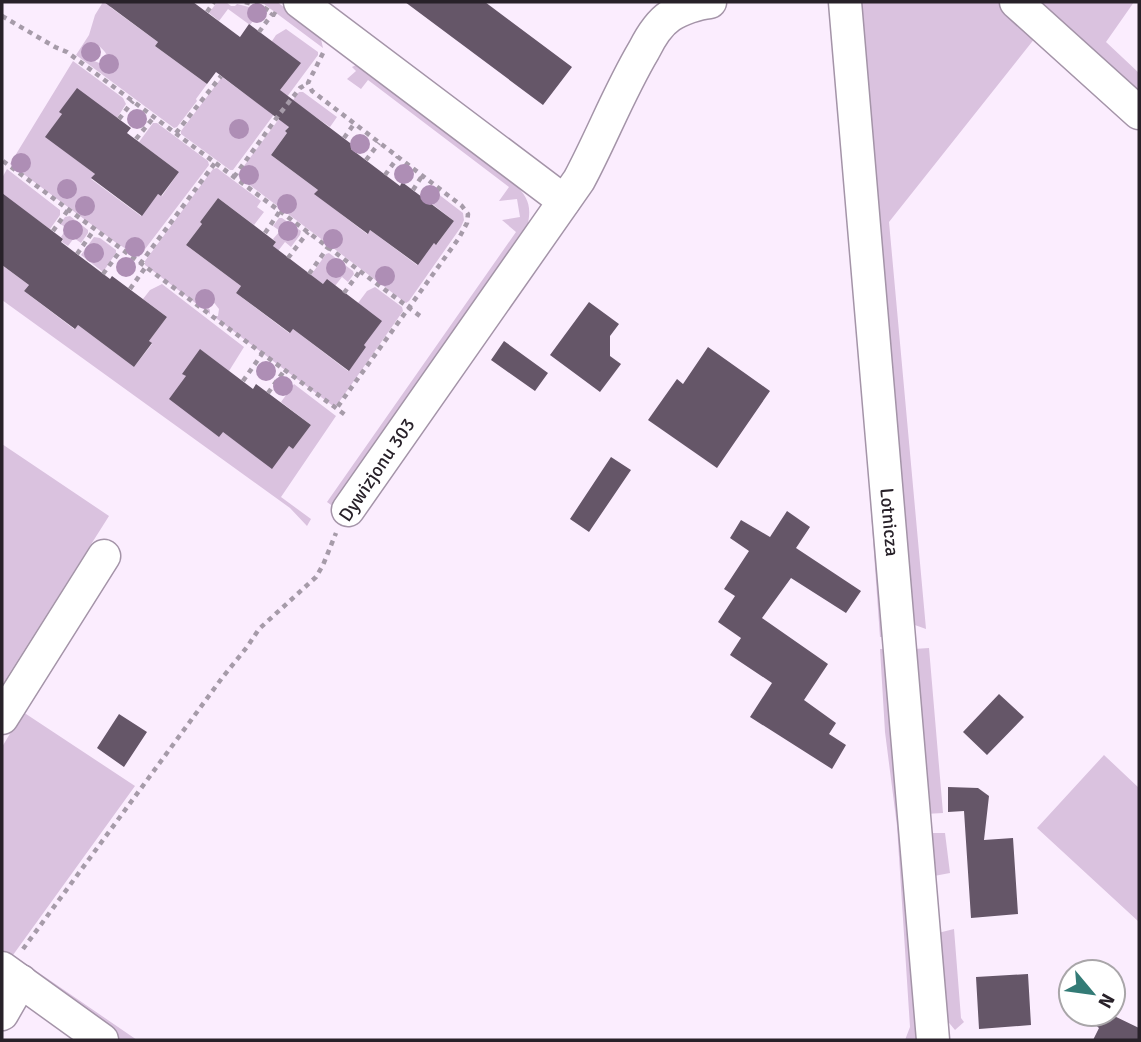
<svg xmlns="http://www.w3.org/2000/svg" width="1141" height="1042" viewBox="0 0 1141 1042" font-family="Signika,sans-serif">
<rect width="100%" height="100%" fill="#fbedfe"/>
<path fill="#dac2df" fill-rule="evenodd" d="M 103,2 L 114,2 L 110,7 L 158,42 L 155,46 L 207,84 L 196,99 L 197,101 L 177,127 L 174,128 L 76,55 L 89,35 L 95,15 ZM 97,45 C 106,50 109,59 113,68 L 94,61 L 85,55 L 90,46 Z
M 217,2 L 226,2 L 231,6 L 235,6 L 237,4 L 261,10 L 266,13 L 266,16 L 262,21 L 256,17 L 250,25 L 228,9 L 219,21 L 209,13 Z
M 255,2 L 277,2 L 313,28 L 321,39 L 323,48 L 264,4 Z
M 855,2 L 1004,2 L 1039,33 L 889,222 L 926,629 L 912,624 Z
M 1037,2 L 1134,2 L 1106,42 L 1139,73 L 1139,94 Z
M 286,29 L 318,52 L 318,55 L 233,170 L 230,170 L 181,134 L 181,131 L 222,77 L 264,108 L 272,41 L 276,35 Z
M 73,61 L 123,98 L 126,104 L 117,118 L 60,112 L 62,114 L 46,137 L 95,174 L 91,179 L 141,216 L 158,194 L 162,196 L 179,172 L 139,142 L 153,123 L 157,123 L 208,161 L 209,165 L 139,257 L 115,242 L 10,164 Z
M 356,65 L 514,183 C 529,198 532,207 527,228 L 334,507 L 327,502 L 516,232 L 502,220 L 520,217 L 517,199 L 499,201 L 509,187 L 368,80 L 361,89 L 347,79 L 356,71 L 352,67 Z
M 299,92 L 303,92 L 337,117 L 330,127 L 303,108 L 285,131 L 287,133 L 271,155 L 318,190 L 315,194 L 367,234 L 370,230 L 417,265 L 434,243 L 437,244 L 454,221 L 426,199 L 433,190 L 463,213 L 464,220 L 461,227 L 409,301 L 406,303 L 239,177 L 238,174 Z
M 217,168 L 261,201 L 257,207 L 264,212 L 254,225 L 218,198 L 200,222 L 202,224 L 186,245 L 241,286 L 236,293 L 289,333 L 293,329 L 348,371 L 366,347 L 364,345 L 358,303 L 367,291 L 375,287 L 402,307 L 403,311 L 337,405 L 333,406 L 213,316 L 218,316 L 219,309 L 208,295 L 201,294 L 199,297 L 210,310 L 210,314 L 145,265 L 145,261 L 213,169 Z
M 7,169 L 60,210 L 60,215 L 50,229 L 4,196 L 2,200 L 2,178 Z
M 70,216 L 88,230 L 88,233 L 81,243 L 74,238 L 68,246 L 62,242 L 63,239 L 61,237 L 67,228 L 60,224 L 65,217 Z
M 279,218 L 282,218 L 301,231 L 300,235 L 291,247 L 285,242 L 278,251 L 273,246 L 276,242 L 273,239 L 280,231 L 273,226 Z
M 94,237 L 100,238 L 116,250 L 116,253 L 103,272 L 81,255 Z
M 329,253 L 353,271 L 354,274 L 348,282 L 342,277 L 335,286 L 323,284 L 311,275 L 326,254 Z
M 2,265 L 29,285 L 24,291 L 74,329 L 78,325 L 134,367 L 152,344 L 149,341 L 167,317 L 143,299 L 150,290 L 162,284 L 244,347 L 229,371 L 201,350 L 183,374 L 186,376 L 223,432 L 272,468 L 289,446 L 293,449 L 311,425 L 281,402 L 294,384 L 336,416 L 281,497 L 311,519 L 307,526 L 290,508 L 2,300 Z
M 866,442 L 874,442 L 890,637 L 880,637 Z
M 2,444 L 109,516 L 2,685 Z
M 929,648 L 943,813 L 925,814 L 914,649 Z
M 880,649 L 890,649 L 922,1040 L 905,1040 L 910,1027 L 897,826 L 885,732 Z
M 23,712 L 135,786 L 13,955 L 137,1040 L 115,1040 L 2,961 L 2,747 Z
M 1104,755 L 1139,788 L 1139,922 L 1037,828 Z
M 929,833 L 945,833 L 950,873 L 934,876 Z
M 954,929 L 961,1018 L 964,1022 L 955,1030 L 945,1018 L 938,933 Z"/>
<path fill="#655668" d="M 104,2 L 193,2 L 240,37 L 249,24 L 301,63 L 280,90 L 354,146 L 351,149 L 400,186 L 402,182 L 454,221 L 436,245 L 434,243 L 418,265 L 370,230 L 368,234 L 314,194 L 318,190 L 271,155 L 287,133 L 285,131 L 289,127 L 216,72 L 207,84 L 155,46 L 158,42 Z
M 405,2 L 485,2 L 572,67 L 543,105 Z
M 77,88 L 131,128 L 127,133 L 179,172 L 161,196 L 158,194 L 142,216 L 91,178 L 95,174 L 45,137 L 62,114 L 59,112 Z
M 2,193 L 63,239 L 61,242 L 110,279 L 112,276 L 167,317 L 149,341 L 152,343 L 134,367 L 78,325 L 75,329 L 24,291 L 29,285 L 2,265 Z
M 218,198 L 276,242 L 273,246 L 323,284 L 327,279 L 382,321 L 364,345 L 366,347 L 349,371 L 293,329 L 290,333 L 236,293 L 241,286 L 186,245 L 202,224 L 200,222 Z
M 589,302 L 619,324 L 610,336 L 610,356 L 621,364 L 600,392 L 550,355 Z
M 504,341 L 548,373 L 535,391 L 491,360 Z
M 708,347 L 770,391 L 717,468 L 648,420 L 677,379 L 683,384 Z
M 200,349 L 253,389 L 256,384 L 311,425 L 293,449 L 289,446 L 272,469 L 223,432 L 219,437 L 169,399 L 186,376 L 182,374 Z
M 611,457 L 631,470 L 589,532 L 570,519 Z
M 787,511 L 810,527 L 796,548 L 861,591 L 846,613 L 791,578 L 762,618 L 828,664 L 804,700 L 836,723 L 829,734 L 846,745 L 832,769 L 750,717 L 772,683 L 730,655 L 741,638 L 718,622 L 735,596 L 724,589 L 749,551 L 730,538 L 741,520 L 770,537 Z
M 999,694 L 1024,717 L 987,755 L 963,732 Z
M 119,714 L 147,732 L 124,767 L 97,748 Z
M 948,787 L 978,788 L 989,796 L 984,840 L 1013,838 L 1018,914 L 971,918 L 964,811 L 948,812 Z
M 1028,974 L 1031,1025 L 979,1029 L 976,977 Z
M 1082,1014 L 1110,1014 L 1139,1028 L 1139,1040 L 1093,1040 L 1099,1028 Z"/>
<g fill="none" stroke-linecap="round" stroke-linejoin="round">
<defs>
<g id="street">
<path d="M 300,2 L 564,201"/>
<path id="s1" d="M 845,2 L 933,1040"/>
<path d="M 1016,2 L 1139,113"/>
<path d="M 348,510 L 579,180 C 602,137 619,92 644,50 C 650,38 658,24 670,16 C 680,9 698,3 710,2"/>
<path d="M 2,718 L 104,556"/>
<path d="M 2,968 L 102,1040"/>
<path d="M 2,1014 L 21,981"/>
</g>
</defs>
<use href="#street" stroke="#a494a8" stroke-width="35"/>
<path stroke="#a69ba9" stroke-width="4.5" stroke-dasharray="5 5" stroke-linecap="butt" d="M 245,2 L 263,7 L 276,15
M 207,12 L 214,2
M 2,16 L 55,47 L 67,52 L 420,316
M 259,32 L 273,13
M 323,53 L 308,83 L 312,91 L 462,206 L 468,214 L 467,223 L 459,238 L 336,409
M 119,119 L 133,101
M 176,133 L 221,76
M 344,138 L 354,124
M 136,139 L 154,117
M 366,160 L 379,143
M 3,161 L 348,417
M 385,175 L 398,157
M 234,177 L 278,116 L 300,88 L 308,83
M 413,190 L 422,176
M 53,231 L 68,210
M 265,233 L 280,211
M 77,254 L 94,230
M 288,258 L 308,232
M 140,264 L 215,163
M 103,274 L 121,250
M 309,274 L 328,247
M 130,289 L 145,268
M 344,293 L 360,271
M 243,381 L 262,354
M 268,393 L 284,371
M 23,949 L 222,678 L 247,647 L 259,629 L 316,577 L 323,565 L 336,533"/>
<use href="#street" stroke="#fff" stroke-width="32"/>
</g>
<g fill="#ae8eb5">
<circle cx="257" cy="13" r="10"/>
<circle cx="91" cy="52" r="10"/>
<circle cx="109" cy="64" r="10"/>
<circle cx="137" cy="119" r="10"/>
<circle cx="239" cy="129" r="10"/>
<circle cx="360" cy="144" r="10"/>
<circle cx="21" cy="163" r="10"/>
<circle cx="404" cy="174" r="10"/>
<circle cx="249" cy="175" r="10"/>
<circle cx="67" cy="189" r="10"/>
<circle cx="430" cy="195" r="10"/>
<circle cx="287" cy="204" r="10"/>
<circle cx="85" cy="206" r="10"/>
<circle cx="73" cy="230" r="10"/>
<circle cx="288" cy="231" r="10"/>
<circle cx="333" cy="239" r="10"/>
<circle cx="135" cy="247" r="10"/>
<circle cx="94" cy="253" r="10"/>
<circle cx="126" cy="267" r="10"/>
<circle cx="336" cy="268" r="10"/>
<circle cx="385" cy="276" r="10"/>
<circle cx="205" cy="299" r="10"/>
<circle cx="266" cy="371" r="10"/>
<circle cx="283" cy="386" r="10"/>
</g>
<g text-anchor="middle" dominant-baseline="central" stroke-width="7" stroke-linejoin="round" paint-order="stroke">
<g font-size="19" fill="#282129" stroke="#fff">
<text transform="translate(377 470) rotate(-56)">Dywizjonu 303</text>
<text stroke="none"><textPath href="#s1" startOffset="522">Lotnicza</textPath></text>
</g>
</g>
<rect width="1141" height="1042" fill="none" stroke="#282129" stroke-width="7"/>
<g transform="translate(1092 993) rotate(119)"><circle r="33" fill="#ffffff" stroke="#a9a6a9" stroke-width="2"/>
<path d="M0-5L12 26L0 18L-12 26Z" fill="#337b76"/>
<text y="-10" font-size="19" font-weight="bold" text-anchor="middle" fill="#282129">N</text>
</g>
</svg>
